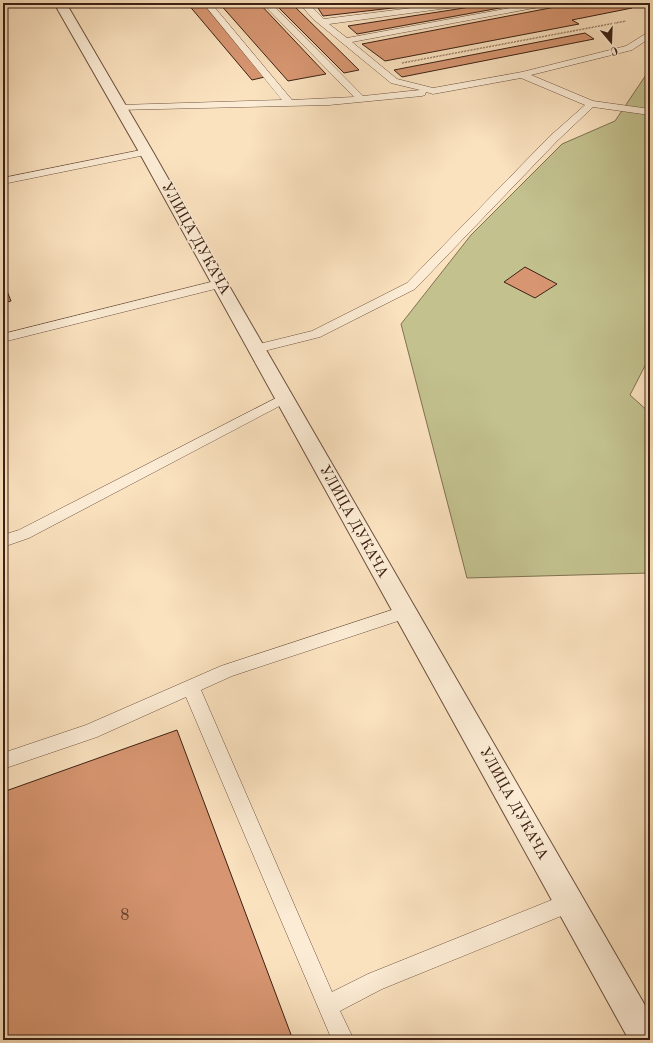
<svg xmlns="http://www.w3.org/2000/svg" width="653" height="1043" viewBox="0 0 653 1043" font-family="'Old Standard TT',serif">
<rect width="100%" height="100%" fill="#fbe2bf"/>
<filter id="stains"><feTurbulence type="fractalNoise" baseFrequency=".005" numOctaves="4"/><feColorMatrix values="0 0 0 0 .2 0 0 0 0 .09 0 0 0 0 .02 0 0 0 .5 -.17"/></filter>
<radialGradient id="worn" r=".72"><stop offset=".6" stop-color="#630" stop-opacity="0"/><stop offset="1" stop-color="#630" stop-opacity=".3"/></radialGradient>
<path fill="#c3c28f" stroke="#807151" d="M 650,69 L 650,356 L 630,395 L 650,413 L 650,573 L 467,578 L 401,324 L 471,235 L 562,144 L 615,121 Z"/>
<path fill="#d79671" stroke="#3c2013" d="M 187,3 L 205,3 L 269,76 L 252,80 Z
M 219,3 L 259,3 L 326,74 L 288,81 Z
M 274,3 L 291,3 L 359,70 L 344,73 Z
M 315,3 L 436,3 L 323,16 Z
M 496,3 L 527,3 L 357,34 L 348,26 Z
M 576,3 L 624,3 L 632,8 L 572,20 L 579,24 L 385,61 L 362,44 Z
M 585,33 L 594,39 L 402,77 L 394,70 Z
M 525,267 L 557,284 L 535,298 L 504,282 Z
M 3,281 L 11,301 L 3,303 Z
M 177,730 L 293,1040 L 3,1040 L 3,792 Z"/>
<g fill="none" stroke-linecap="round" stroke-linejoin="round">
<defs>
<path id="lane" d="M 203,3 L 211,3 L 292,100 L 354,97 L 262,3 L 271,3 L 363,96 L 420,90 L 391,83 L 313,19 L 299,3 L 308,3 L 324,19 L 451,3 L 474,3 L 470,5 L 329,24 L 347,38 L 537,3 L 554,3 L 550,5 L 352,42 L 397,79 L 433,88 L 522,72 L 626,46 L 650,31 L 650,38 L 632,50 L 531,75 L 593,101 L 650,109 L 650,115 L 593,107 L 557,141 L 415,289 L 320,337 L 256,353 L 251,352 L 250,349 L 251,346 L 312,331 L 407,283 L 549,137 L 585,105 L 521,78 L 433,94 L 426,92 L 425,95 L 422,96 L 329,105 L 117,110 L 115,108 L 120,105 L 282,100 Z
M 146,149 L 150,150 L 151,152 L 150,154 L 3,184 L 3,178 Z
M 219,280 L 223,281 L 225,284 L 223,287 L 3,342 L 3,334 Z
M 284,394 L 289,395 L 291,398 L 289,401 L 29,538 L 3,547 L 3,535 L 19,530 Z
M 404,606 L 410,607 L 412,612 L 410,617 L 232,676 L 201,690 L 332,992 L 368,974 L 569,893 L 576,896 L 579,903 L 576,910 L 382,989 L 340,1011 L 354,1040 L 332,1040 L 186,697 L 97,737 L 3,769 L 3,753 L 86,725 L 221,666 Z"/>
<path id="street" d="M 54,3 L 66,3 L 153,152 L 228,284 L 650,1014 L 650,1040 L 629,1040 L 139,152 Z"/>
</defs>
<use href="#lane" stroke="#6c503e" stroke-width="1"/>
<use href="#street" stroke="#6c503e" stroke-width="2"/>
<path stroke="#3c2013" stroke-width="1.5" stroke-dasharray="0.5 1" stroke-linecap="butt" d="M 402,63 L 626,21"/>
<use href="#lane" fill="#fcecd5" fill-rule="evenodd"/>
<use href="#street" fill="#fcecd5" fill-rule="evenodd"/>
</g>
<g text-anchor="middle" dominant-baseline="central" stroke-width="3" stroke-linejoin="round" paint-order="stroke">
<g font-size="15" fill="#3c2013" stroke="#fcecd5">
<text transform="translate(195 239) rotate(61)">УЛИЦА ДУКАЧА</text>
<text transform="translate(353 522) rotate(61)">УЛИЦА ДУКАЧА</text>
<text transform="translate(513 804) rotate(61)">УЛИЦА ДУКАЧА</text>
</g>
<g font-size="16" fill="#633e2a">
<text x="125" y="916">8</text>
</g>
</g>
<rect width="653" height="1043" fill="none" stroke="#fbe2bf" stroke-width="16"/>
<rect x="4" y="4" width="645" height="1035" fill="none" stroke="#3c2013" stroke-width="2"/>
<rect x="8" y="8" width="637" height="1027" fill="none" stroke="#3c2013"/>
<g transform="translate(611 42) rotate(161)" stroke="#fcecd5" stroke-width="3" paint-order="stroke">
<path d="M0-3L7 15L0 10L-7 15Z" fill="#3c2013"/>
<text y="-6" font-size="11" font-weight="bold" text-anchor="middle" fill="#3c2013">С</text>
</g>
<rect width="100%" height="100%" filter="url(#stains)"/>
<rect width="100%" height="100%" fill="url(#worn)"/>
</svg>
